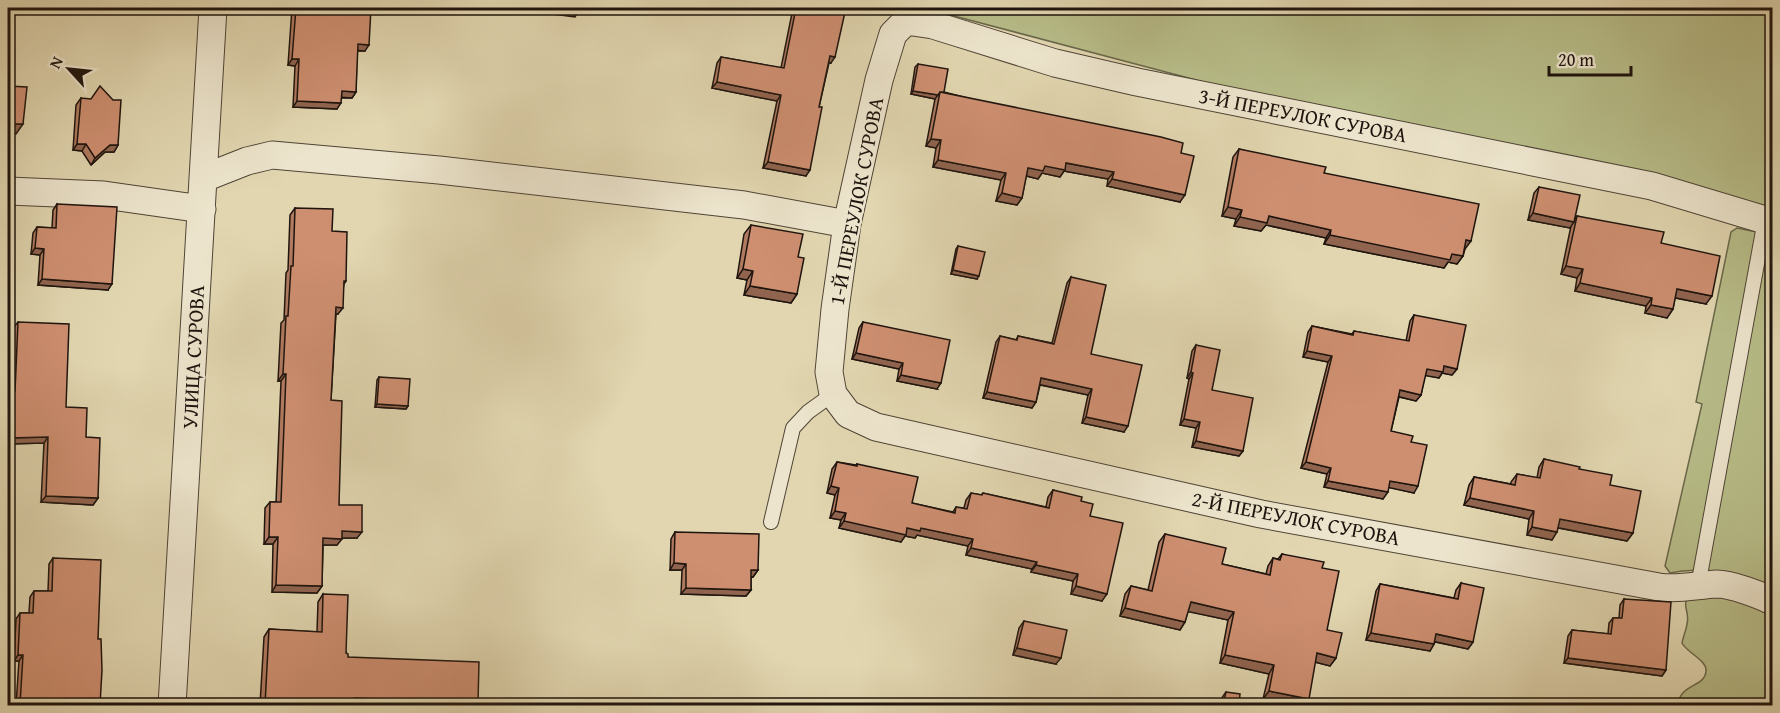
<svg xmlns="http://www.w3.org/2000/svg" width="1780" height="713" viewBox="0 0 1780 713" font-family="'Gentium Book Plus',serif">
<rect width="100%" height="100%" fill="#e1d6b0"/>
<filter id="stains"><feTurbulence type="fractalNoise" baseFrequency=".00333" numOctaves="4"/><feColorMatrix values="0 0 0 0 .2 0 0 0 0 .09 0 0 0 0 .02 0 0 0 .5 -.17"/></filter>
<radialGradient id="worn" r=".72"><stop offset=".6" stop-color="#630" stop-opacity="0"/><stop offset="1" stop-color="#630" stop-opacity=".3"/></radialGradient>
<path fill="#b7bc88" stroke="#6a684b" stroke-width="1.5" d="M 913,8 L 1772,8 L 1772,216 L 1215,85 L 939,12 Z
M 1737,228 L 1772,235 L 1772,588 C 1738,576 1706,565 1670,573 L 1665,566 L 1702,404 L 1696,402 L 1731,232 Z
M 1697,592 L 1772,608 L 1772,705 L 1678,706 C 1679,683 1705,688 1706,671 C 1707,660 1687,653 1682,643 C 1683,637 1686,631 1687,624 C 1691,608 1676,603 1697,592 Z"/>
<g fill="none" stroke-linecap="round" stroke-linejoin="round">
<defs>
<path id="service" d="M 771,522 L 793,428 L 808,412 L 833,394
M 1698,586 L 1765,220 L 1769,221"/>
<path id="minor" d="M 204,178 L 247,161 L 272,155 L 439,170 L 744,205 L 847,224
M 8,191 L 104,195 L 202,209
M 1765,220 L 1652,186 L 1137,82 L 1055,63 L 933,25 L 906,21 L 893,34 L 879,80 L 847,224 L 835,309 L 829,372 L 833,394 L 848,414 L 876,427 L 1261,514 L 1659,587 C 1679,590 1697,585 1717,584 C 1731,584 1760,595 1772,601
M 172,706 L 213,8"/>
</defs>
<use href="#service" stroke="#4f4436" stroke-width="16"/>
<use href="#minor" stroke="#4f4436" stroke-width="29"/>
<use href="#service" stroke="#ece4cc" stroke-width="14"/>
<use href="#minor" stroke="#ece4cc" stroke-width="27"/>
</g>
<path fill="#b17b61" stroke="#1e140e" stroke-width="1.5" d="M 292,8 L 371,8 L 365,51 L 357,51 L 356,92 L 352,98 L 341,98 L 337,109 L 293,107 L 295,66 L 288,65 Z
M 793,8 L 824,8 L 831,63 L 829,63 L 819,107 L 806,176 L 763,168 L 777,101 L 712,88 L 717,63 L 721,57 L 781,68 Z
M 918,64 L 944,92 L 1181,153 L 1180,202 L 1107,186 L 1108,179 L 1064,171 L 1060,177 L 1042,173 L 1038,179 L 1026,176 L 1022,198 L 1017,205 L 996,201 L 1001,180 L 933,167 L 936,148 L 926,146 L 935,99 L 911,94 L 915,67 Z
M 81,98 L 118,145 L 114,152 L 105,152 L 91,165 L 82,151 L 73,150 L 76,105 Z
M 1239,149 L 1324,173 L 1465,249 L 1463,256 L 1457,264 L 1448,262 L 1444,268 L 1324,244 L 1326,238 L 1266,225 L 1261,231 L 1234,226 L 1236,219 L 1222,216 L 1233,157 Z
M 1539,187 L 1575,219 L 1577,216 L 1661,243 L 1706,304 L 1675,298 L 1673,309 L 1667,318 L 1645,313 L 1646,306 L 1575,291 L 1577,278 L 1561,274 L 1571,226 L 1570,228 L 1528,220 L 1534,193 Z
M 57,204 L 108,290 L 38,285 L 40,255 L 31,254 L 33,233 L 37,227 L 52,228 L 53,210 Z
M 295,208 L 332,231 L 346,281 L 344,284 L 338,314 L 336,314 L 331,400 L 339,505 L 357,538 L 342,538 L 337,545 L 323,545 L 322,586 L 317,593 L 272,592 L 273,544 L 264,544 L 265,508 L 270,502 L 276,502 L 281,381 L 278,381 L 281,323 L 284,320 L 286,273 L 288,270 L 290,215 Z
M 751,225 L 798,257 L 797,294 L 791,303 L 744,295 L 747,280 L 737,278 L 744,234 Z
M 958,246 L 977,279 L 951,274 L 956,249 Z
M 1071,277 L 1091,354 L 1124,432 L 1082,423 L 1088,395 L 1040,385 L 1036,402 L 1032,408 L 983,398 L 996,342 L 1000,336 L 1016,340 L 1018,336 L 1052,343 L 1067,283 Z
M 1414,315 L 1457,369 L 1452,375 L 1442,373 L 1439,378 L 1425,375 L 1421,395 L 1416,401 L 1399,397 L 1391,431 L 1411,442 L 1414,493 L 1389,487 L 1383,499 L 1324,487 L 1327,474 L 1301,468 L 1328,362 L 1303,357 L 1308,332 L 1312,326 L 1352,334 L 1354,331 L 1406,341 L 1410,321 Z
M 18,322 L 66,407 L 86,437 L 98,498 L 93,505 L 41,502 L 44,443 L 8,444 L 8,393 L 9,391 L 11,391 L 13,328 Z
M 863,322 L 937,389 L 897,381 L 899,369 L 852,359 L 859,328 Z
M 1196,345 L 1212,390 L 1243,451 L 1239,456 L 1192,447 L 1196,428 L 1180,425 L 1189,379 L 1187,378 L 1192,351 Z
M 379,377 L 408,406 L 406,409 L 375,407 L 377,380 Z
M 1544,459 L 1579,469 L 1610,485 L 1633,533 L 1627,541 L 1558,528 L 1552,540 L 1527,535 L 1529,519 L 1464,505 L 1469,485 L 1474,477 L 1511,484 L 1511,482 L 1517,474 L 1537,478 L 1539,467 Z
M 837,462 L 856,465 L 857,464 L 912,503 L 953,512 L 956,507 L 964,508 L 966,500 L 971,493 L 981,495 L 983,493 L 1046,507 L 1048,497 L 1053,490 L 1081,501 L 1090,516 L 1102,601 L 1071,594 L 1073,581 L 1031,572 L 1032,569 L 966,555 L 968,546 L 917,535 L 915,538 L 905,536 L 901,542 L 839,528 L 841,520 L 830,518 L 835,495 L 827,493 L 832,469 Z
M 675,532 L 758,570 L 753,577 L 751,576 L 751,590 L 746,596 L 681,594 L 682,570 L 670,570 L 671,539 Z
M 1165,534 L 1222,564 L 1266,574 L 1268,566 L 1273,558 L 1278,559 L 1282,554 L 1322,568 L 1327,630 L 1336,658 L 1330,666 L 1315,662 L 1263,699 L 1269,674 L 1220,663 L 1228,620 L 1188,611 L 1185,622 L 1180,630 L 1120,616 L 1125,594 L 1131,586 L 1148,590 L 1159,542 Z
M 53,558 L 98,639 L 100,705 L 16,705 L 19,661 L 14,661 L 16,619 L 20,613 L 29,613 L 30,597 L 34,591 L 48,591 L 49,564 Z
M 1461,583 L 1473,642 L 1468,649 L 1435,642 L 1434,644 L 1430,651 L 1366,640 L 1376,591 L 1380,584 L 1454,598 L 1456,590 Z
M 323,594 L 348,657 L 476,705 L 260,705 L 264,637 L 269,629 L 317,632 L 318,602 Z
M 1624,599 L 1666,670 L 1662,676 L 1564,663 L 1568,636 L 1572,630 L 1608,634 L 1609,623 L 1613,618 L 1619,618 L 1620,605 Z
M 1024,621 L 1056,664 L 1013,655 L 1019,628 Z
M 1226,692 L 1239,705 L 1220,705 L 1221,699 Z"/>
<path fill="#90644f" stroke="#1e140e" stroke-width="1.5" d="M 532,8 L 558,8 L 579,10 L 575,17 L 529,11 Z
M 358,44 L 369,45 L 365,51 L 353,50 Z
M 830,56 L 835,57 L 831,63 L 826,62 Z
M 292,59 L 299,59 L 295,66 L 288,65 Z
M 717,82 L 781,95 L 777,101 L 712,88 Z
M 342,91 L 356,92 L 352,98 L 337,97 Z
M 913,91 L 938,95 L 935,99 L 911,94 Z
M 297,101 L 341,103 L 337,109 L 293,107 Z
M 8,124 L 23,124 L 16,134 L 8,133 Z
M 931,139 L 941,140 L 936,148 L 926,146 Z
M 77,144 L 86,144 L 82,151 L 73,150 Z
M 110,145 L 118,145 L 114,152 L 105,152 L 91,165 L 95,158 Z
M 938,160 L 1006,173 L 1001,180 L 933,167 Z
M 768,162 L 810,170 L 806,176 L 763,168 Z
M 1066,163 L 1114,172 L 1108,179 L 1064,171 L 1060,177 L 1042,173 L 1038,179 L 1023,175 L 1028,168 Z
M 1112,179 L 1185,195 L 1180,202 L 1107,186 Z
M 1002,193 L 1022,198 L 1017,205 L 996,201 Z
M 1228,207 L 1242,210 L 1236,219 L 1222,216 Z
M 1533,213 L 1574,222 L 1570,228 L 1528,220 Z
M 1269,216 L 1331,230 L 1326,238 L 1266,225 L 1261,231 L 1234,226 L 1240,217 Z
M 1330,235 L 1452,254 L 1463,256 L 1457,264 L 1448,262 L 1444,268 L 1324,244 Z
M 1466,240 L 1471,241 L 1465,249 L 1460,249 Z
M 35,248 L 44,249 L 40,255 L 31,254 Z
M 1566,266 L 1583,269 L 1577,278 L 1561,274 Z
M 743,269 L 753,271 L 747,280 L 737,278 Z
M 953,270 L 979,276 L 977,279 L 951,274 Z
M 42,279 L 112,284 L 108,290 L 38,285 Z
M 1580,283 L 1652,298 L 1646,306 L 1575,291 Z
M 750,286 L 797,294 L 791,303 L 744,295 Z
M 1677,289 L 1712,296 L 1706,304 L 1671,297 Z
M 1651,305 L 1673,309 L 1667,318 L 1645,313 Z
M 336,307 L 343,308 L 338,314 L 331,314 Z
M 1307,351 L 1332,356 L 1328,362 L 1303,357 Z
M 856,353 L 903,363 L 899,369 L 852,359 Z
M 1444,366 L 1457,369 L 1452,375 L 1442,373 L 1439,378 L 1422,375 L 1427,369 Z
M 1191,372 L 1193,373 L 1189,379 L 1187,378 Z
M 283,374 L 286,374 L 281,381 L 278,381 Z
M 901,375 L 941,383 L 937,389 L 897,381 Z
M 1041,378 L 1092,389 L 1088,395 L 1037,384 Z
M 1400,390 L 1421,395 L 1416,401 L 1396,396 Z
M 987,392 L 1036,402 L 1032,408 L 983,398 Z
M 377,404 L 408,406 L 406,409 L 375,407 Z
M 1086,417 L 1128,426 L 1124,432 L 1082,423 Z
M 1184,419 L 1200,422 L 1196,428 L 1180,425 Z
M 48,437 L 44,443 L 8,444 L 8,438 Z
M 1196,441 L 1243,451 L 1239,456 L 1192,447 Z
M 1306,462 L 1331,468 L 1327,474 L 1301,468 Z
M 1328,481 L 1388,492 L 1383,499 L 1324,487 Z
M 1390,481 L 1418,486 L 1414,493 L 1386,487 Z
M 831,486 L 839,488 L 835,495 L 827,493 Z
M 46,496 L 98,498 L 93,505 L 41,502 Z
M 1470,498 L 1534,511 L 1529,519 L 1464,505 Z
M 835,511 L 846,513 L 841,520 L 830,518 Z
M 1560,519 L 1633,533 L 1627,541 L 1554,527 Z
M 844,521 L 907,528 L 921,528 L 973,539 L 968,546 L 917,535 L 915,538 L 905,536 L 901,542 L 839,528 Z
M 1532,527 L 1557,532 L 1552,540 L 1527,535 Z
M 342,531 L 362,532 L 357,538 L 337,538 Z
M 269,537 L 278,537 L 273,544 L 264,544 Z
M 323,538 L 342,539 L 337,545 L 318,545 Z
M 971,548 L 1037,562 L 1032,569 L 966,555 Z
M 674,563 L 686,564 L 682,570 L 670,570 Z
M 1036,565 L 1078,574 L 1073,581 L 1031,572 Z
M 751,570 L 758,570 L 753,577 L 747,576 Z
M 276,585 L 322,586 L 317,593 L 272,592 Z
M 1076,586 L 1107,594 L 1102,601 L 1071,594 Z
M 686,588 L 751,590 L 746,596 L 681,594 Z
M 1191,602 L 1234,612 L 1228,620 L 1185,611 Z
M 1125,608 L 1185,622 L 1180,630 L 1120,616 Z
M 1371,633 L 1434,644 L 1430,651 L 1366,640 Z
M 1436,634 L 1473,642 L 1468,649 L 1432,641 Z
M 1017,648 L 1061,658 L 1056,664 L 1013,655 Z
M 1317,653 L 1336,658 L 1330,666 L 1311,661 Z
M 18,655 L 23,655 L 19,661 L 14,661 Z
M 1225,655 L 1274,665 L 1269,674 L 1220,663 Z
M 1568,658 L 1666,670 L 1662,676 L 1564,663 Z
M 1269,691 L 1309,699 L 1304,705 L 1294,705 L 1263,699 Z
M 355,698 L 478,703 L 476,705 L 349,705 Z"/>
<path fill="#ce8f71" stroke="#1e140e" stroke-width="1.5" d="M 296,8 L 371,8 L 369,45 L 358,44 L 356,92 L 342,91 L 341,103 L 297,101 L 299,59 L 292,59 Z
M 558,8 L 580,8 L 579,10 Z
M 796,8 L 824,8 L 845,12 L 835,57 L 830,56 L 819,107 L 822,107 L 810,170 L 768,162 L 781,95 L 717,82 L 721,57 L 784,68 Z
M 918,64 L 948,69 L 944,92 L 940,92 L 938,95 L 913,91 Z
M 8,86 L 27,87 L 23,124 L 8,124 Z
M 100,86 L 113,100 L 121,100 L 118,145 L 110,145 L 95,158 L 86,144 L 77,144 L 81,98 L 91,99 Z
M 940,92 L 1161,137 L 1183,143 L 1181,153 L 1194,156 L 1185,195 L 1112,179 L 1114,172 L 1066,163 L 1065,170 L 1045,166 L 1043,171 L 1028,168 L 1022,198 L 1002,193 L 1006,173 L 938,160 L 941,140 L 931,139 Z
M 1239,149 L 1326,167 L 1324,173 L 1479,204 L 1471,241 L 1466,240 L 1463,256 L 1452,254 L 1450,260 L 1330,235 L 1331,230 L 1269,216 L 1267,223 L 1240,217 L 1242,210 L 1228,207 Z
M 1539,187 L 1580,195 L 1574,222 L 1533,213 Z
M 57,204 L 117,207 L 112,284 L 42,279 L 44,249 L 35,248 L 37,227 L 56,228 Z
M 295,208 L 333,209 L 332,231 L 347,232 L 346,281 L 344,281 L 343,308 L 336,307 L 331,400 L 342,401 L 339,505 L 362,505 L 362,532 L 342,531 L 342,539 L 323,538 L 322,586 L 276,585 L 278,537 L 269,537 L 270,502 L 281,502 L 286,374 L 283,374 L 286,316 L 288,316 L 291,266 L 293,266 Z
M 1577,216 L 1664,232 L 1661,243 L 1720,256 L 1712,296 L 1677,289 L 1673,309 L 1651,305 L 1652,298 L 1580,283 L 1583,269 L 1566,266 Z
M 751,225 L 803,234 L 798,257 L 804,258 L 797,294 L 750,286 L 753,271 L 743,269 Z
M 958,246 L 985,252 L 979,276 L 953,270 Z
M 1071,277 L 1106,285 L 1091,354 L 1142,365 L 1128,426 L 1086,417 L 1092,389 L 1041,378 L 1036,402 L 987,392 L 1000,336 L 1017,340 L 1018,336 L 1054,344 Z
M 1414,315 L 1466,325 L 1457,369 L 1444,366 L 1443,372 L 1427,369 L 1421,395 L 1400,390 L 1391,431 L 1413,436 L 1411,442 L 1427,445 L 1418,486 L 1390,481 L 1388,492 L 1328,481 L 1331,468 L 1306,462 L 1332,356 L 1307,351 L 1312,326 L 1353,335 L 1354,331 L 1409,341 Z
M 18,322 L 69,324 L 66,407 L 87,408 L 86,437 L 100,438 L 98,498 L 46,496 L 48,437 L 8,438 L 8,403 L 9,403 L 9,391 L 15,391 Z
M 863,322 L 950,340 L 941,383 L 901,375 L 903,363 L 856,353 Z
M 1196,345 L 1220,350 L 1212,390 L 1253,398 L 1243,451 L 1196,441 L 1200,422 L 1184,419 L 1193,373 L 1191,372 Z
M 379,377 L 410,379 L 408,406 L 377,404 Z
M 1544,459 L 1580,467 L 1579,469 L 1612,475 L 1610,485 L 1641,491 L 1633,533 L 1560,519 L 1557,532 L 1532,527 L 1534,511 L 1470,498 L 1474,477 L 1515,485 L 1517,474 L 1540,478 Z
M 837,462 L 857,466 L 857,464 L 918,477 L 912,503 L 955,513 L 956,507 L 967,509 L 971,493 L 982,495 L 983,493 L 1049,508 L 1053,490 L 1082,497 L 1081,501 L 1093,504 L 1090,516 L 1123,523 L 1107,594 L 1076,586 L 1078,574 L 1036,565 L 1037,562 L 971,548 L 973,539 L 921,528 L 920,531 L 907,528 L 906,535 L 844,521 L 846,513 L 835,511 L 839,488 L 831,486 Z
M 675,532 L 759,534 L 758,570 L 751,570 L 751,590 L 686,588 L 686,564 L 674,563 Z
M 1165,534 L 1226,548 L 1222,564 L 1270,575 L 1273,558 L 1280,560 L 1282,554 L 1324,562 L 1322,568 L 1339,571 L 1327,630 L 1342,633 L 1336,658 L 1317,653 L 1309,699 L 1269,691 L 1274,665 L 1225,655 L 1234,612 L 1191,602 L 1185,622 L 1125,608 L 1131,586 L 1152,591 Z
M 53,558 L 101,560 L 98,639 L 101,639 L 102,670 L 100,705 L 20,705 L 23,655 L 18,655 L 20,613 L 33,613 L 34,591 L 52,591 Z
M 1461,583 L 1484,588 L 1473,642 L 1436,634 L 1434,644 L 1371,633 L 1380,584 L 1458,599 Z
M 323,594 L 348,595 L 346,653 L 348,654 L 348,657 L 479,662 L 478,703 L 355,698 L 354,705 L 265,705 L 269,629 L 322,632 Z
M 1624,599 L 1671,602 L 1666,670 L 1568,658 L 1572,630 L 1611,634 L 1613,618 L 1622,618 Z
M 1024,621 L 1067,630 L 1061,658 L 1017,648 Z
M 1226,692 L 1240,694 L 1239,705 L 1223,705 Z
M 1599,700 L 1668,700 L 1668,705 L 1599,705 Z"/>
<g text-anchor="middle" dominant-baseline="central" stroke-width="4.5" stroke-linejoin="round" paint-order="stroke">
<g font-size="21" fill="#1e140e" stroke="#ece4cc">
<text transform="translate(1303 115) rotate(11)">3-Й ПЕРЕУЛОК СУРОВА</text>
<text transform="translate(856 201) rotate(-79)">1-Й ПЕРЕУЛОК СУРОВА</text>
<text transform="translate(193 357) rotate(-87)">УЛИЦА СУРОВА</text>
<text transform="translate(1296 518) rotate(11)">2-Й ПЕРЕУЛОК СУРОВА</text>
</g>
</g>
<rect width="1780" height="713" fill="none" stroke="#e1d6b0" stroke-width="30"/>
<rect x="9" y="9" width="1762" height="695" fill="none" stroke="#1e140e" stroke-width="3"/>
<rect x="15" y="15" width="1750" height="683" fill="none" stroke="#1e140e" stroke-width="1.5"/>
<g transform="translate(69 69) rotate(297)" stroke="#ece4cc" stroke-width="4.5" paint-order="stroke">
<path d="M0-4.5L10 22L0 15L-10 22Z" fill="#1e140e"/>
<text y="-9" font-size="16" font-weight="bold" text-anchor="middle" fill="#1e140e">N</text>
</g>
<path d="M1549 66v9h82v-9" fill="none" stroke="#1e140e" stroke-width="3"/>
<text x="1558" y="66" font-size="18" fill="#1e140e" stroke="#ece4cc" stroke-width="4.5" paint-order="stroke">20 m</text>
<rect width="100%" height="100%" filter="url(#stains)"/>
<rect width="100%" height="100%" fill="url(#worn)"/>
</svg>
